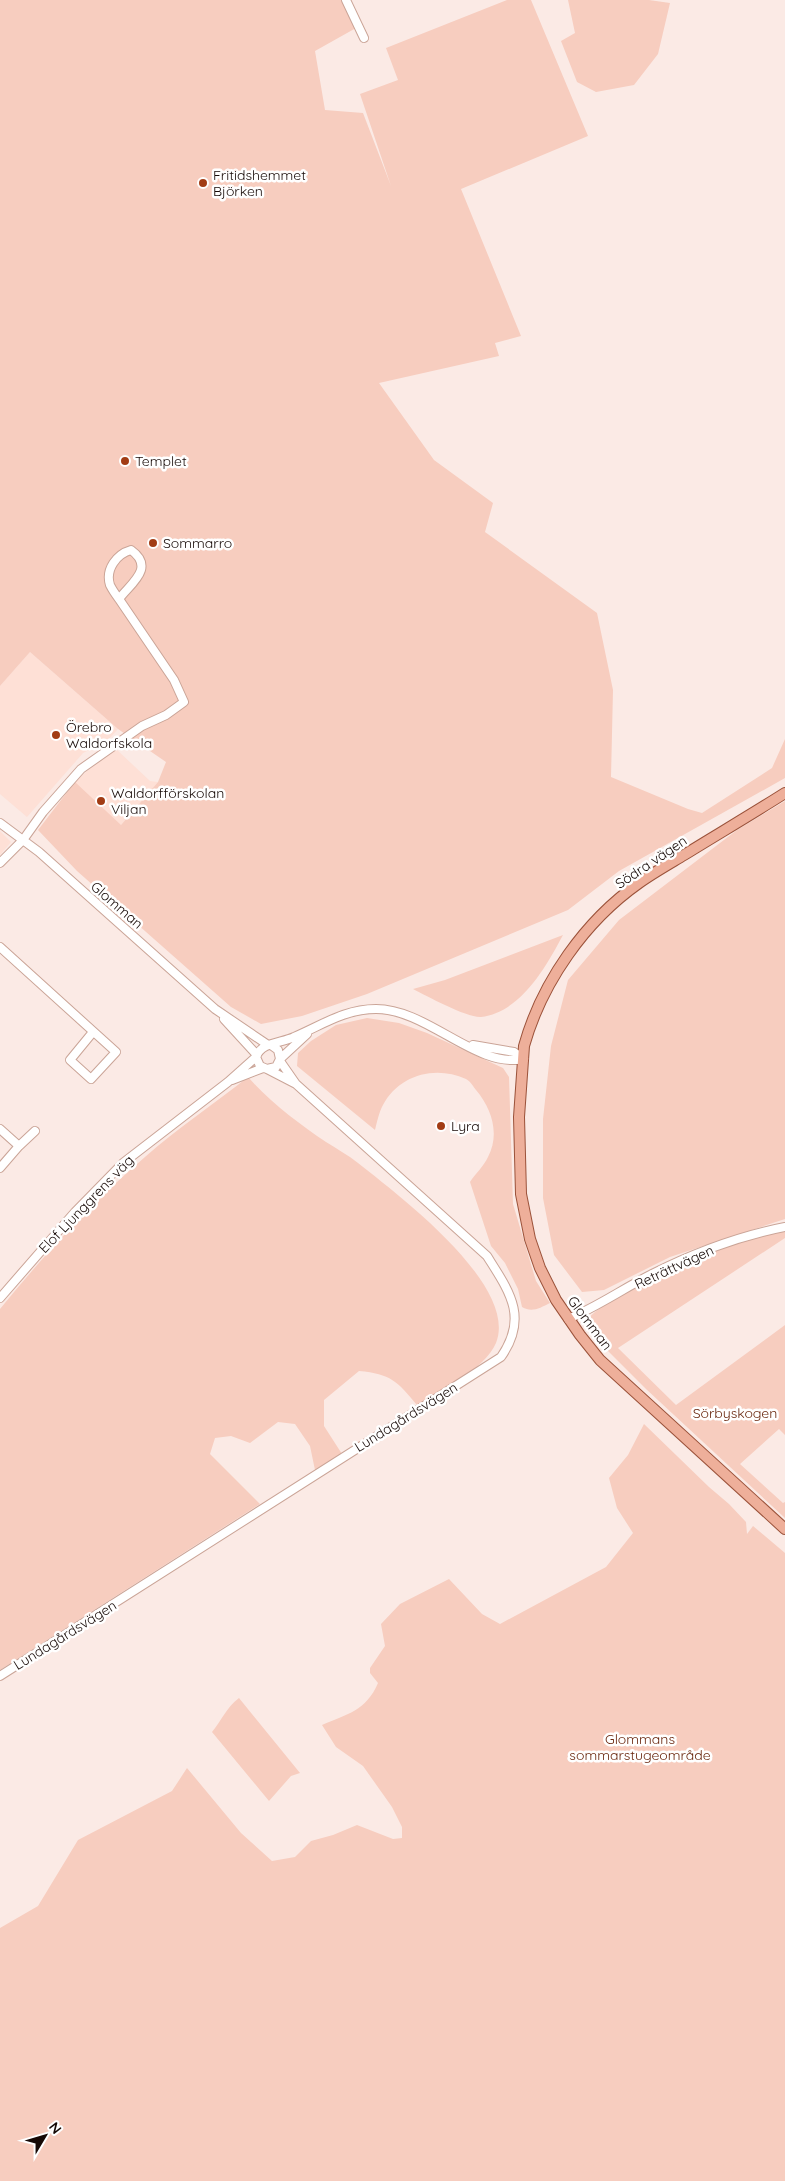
<svg xmlns="http://www.w3.org/2000/svg" width="785" height="2181" viewBox="0 0 785 2181" font-family="Quicksand,sans-serif">
<rect width="100%" height="100%" fill="#fbeae5"/>
<path fill="#fee0d6" d="M 30,652 L 118,729 L 106,742 L 83,753 L 27,817 L 0,794 L 0,686 Z
M 116,749 L 150,781 L 158,782 L 108,840 L 46,820 L 75,782 L 87,771 Z
M 0,831 L 11,842 L 0,855 Z"/>
<path fill="#f7cdbf" d="M 0,0 L 342,0 L 356,28 L 315,51 L 325,110 L 363,113 L 391,186 L 360,94 L 398,80 L 386,48 L 507,0 L 531,0 L 588,136 L 461,189 L 521,336 L 495,343 L 499,356 L 379,383 L 434,460 L 493,503 L 485,532 L 597,613 L 613,690 L 611,777 L 688,809 L 702,813 L 772,768 L 785,739 L 785,778 L 619,871 L 568,910 L 367,994 L 302,1016 L 261,1024 L 231,1007 L 77,871 L 38,830 L 75,782 L 121,825 L 158,782 L 166,762 L 118,729 L 30,652 L 0,686 Z
M 568,0 L 649,0 L 670,3 L 658,54 L 634,85 L 596,92 L 577,82 L 561,41 L 575,33 Z
M 785,801 L 785,1219 L 670,1257 L 604,1290 L 582,1292 L 554,1255 L 543,1198 L 543,1119 L 551,1046 L 568,980 L 619,920 L 737,830 Z
M 563,935 C 546,967 521,1012 481,1017 C 467,1018 427,996 413,989 L 445,980 Z
M 367,1018 L 399,1023 L 427,1033 L 503,1068 L 509,1077 L 513,1204 L 536,1281 L 550,1303 C 540,1308 532,1313 522,1307 L 518,1289 L 505,1263 L 491,1246 L 470,1182 C 475,1174 484,1166 488,1157 C 500,1134 492,1109 476,1090 C 473,1086 470,1081 466,1079 C 435,1065 399,1075 383,1105 C 379,1112 377,1122 375,1130 L 297,1066 L 298,1053 L 311,1041 L 336,1025 Z
M 248,1077 C 270,1102 299,1124 326,1142 C 337,1149 348,1155 358,1163 C 397,1194 519,1285 496,1343 C 485,1369 440,1392 417,1405 C 397,1381 391,1374 359,1371 L 324,1400 L 324,1426 L 342,1454 L 315,1470 L 310,1446 L 295,1424 L 278,1422 L 250,1443 L 231,1436 L 215,1438 L 210,1454 L 260,1504 L 0,1670 L 0,1309 C 45,1254 91,1203 145,1157 C 178,1128 214,1104 248,1077 Z
M 785,1229 L 785,1238 L 618,1348 L 676,1405 L 785,1325 L 785,1435 L 779,1429 L 740,1464 L 783,1503 L 785,1502 L 785,1518 L 646,1389 L 589,1332 L 586,1323 C 592,1301 718,1248 744,1240 C 757,1235 771,1233 785,1229 Z
M 644,1424 L 709,1487 L 729,1504 L 746,1522 L 747,1534 L 753,1526 L 785,1553 L 785,2181 L 0,2181 L 0,1928 L 38,1906 L 78,1840 L 172,1791 L 187,1768 L 241,1833 L 272,1861 L 295,1857 L 311,1841 L 333,1835 L 357,1825 L 393,1839 L 402,1838 L 402,1827 L 392,1807 L 363,1766 L 336,1747 L 322,1725 C 347,1714 366,1711 378,1683 L 370,1673 L 370,1668 L 385,1646 L 381,1624 L 400,1604 L 449,1579 L 482,1614 L 500,1624 L 606,1567 L 633,1533 L 617,1508 L 609,1478 L 628,1455 Z
M 239,1698 L 300,1773 L 291,1776 L 269,1801 L 212,1732 C 222,1720 226,1708 239,1698 Z"/>
<g fill="none" stroke-linecap="round" stroke-linejoin="round">
<defs>
<path id="minor" d="M 346,0 L 364,38
M 0,823 L 39,852 L 215,1009 L 268,1045
M 0,863 L 23,840 L 43,812 L 81,769 L 142,726 L 166,715 L 184,702 L 174,680 L 119,599 C 130,584 156,568 131,550 C 117,554 105,569 110,585 C 112,589 116,595 119,599
M 0,947 L 116,1052 L 91,1079 L 70,1060 L 93,1032
M 224,1019 L 257,1055
M 271,1045 L 278,1050 L 280,1059 L 276,1067 L 267,1069 L 260,1066 L 256,1057 C 261,1042 282,1043 294,1037 C 322,1025 345,1009 376,1009 C 428,1009 476,1069 524,1059
M 473,1045 L 514,1052 L 524,1059
M 280,1059 L 307,1034
M 267,1069 L 296,1084
M 232,1080 L 263,1068
M 0,1129 L 19,1146 L 0,1168
M 19,1146 L 35,1131
M 0,1298 L 75,1212 L 123,1163 L 228,1082 L 256,1057
M 568,1319 C 597,1307 624,1288 652,1274 C 694,1253 739,1236 785,1227
M 0,1676 L 501,1357 C 529,1317 509,1291 487,1256 L 296,1084 L 280,1061"/>
<path id="major" d="M 785,793 C 752,814 718,834 684,855 C 669,864 653,873 639,883 C 585,921 542,982 524,1046 L 519,1117 L 521,1194 L 530,1239 L 540,1268 L 556,1300 L 580,1335 L 600,1360 L 785,1529"/>
</defs>
<use href="#minor" stroke="#caa497" stroke-width="10"/>
<use href="#major" stroke="#9b523a" stroke-width="12"/>
<use href="#minor" stroke="#fff" stroke-width="8"/>
<use href="#major" stroke="#eeaf9a" stroke-width="10"/>
</g>
<g fill="#a23c14" stroke="#fff" stroke-width="2">
<circle cx="203" cy="183" r="5"/>
<circle cx="125" cy="461" r="5"/>
<circle cx="153" cy="543" r="5"/>
<circle cx="56" cy="735" r="5"/>
<circle cx="101" cy="801" r="5"/>
<circle cx="441" cy="1126" r="5"/>
</g>
<g text-anchor="middle" dominant-baseline="central" stroke-width="5" stroke-linejoin="round" paint-order="stroke">
<g font-size="14" fill="#160906" stroke="#fff" text-anchor="start">
<text x="213" y="175">Fritidshemmet<tspan x="213" dy="16">Björken</tspan></text>
<text x="135" y="461">Templet</text>
<text x="163" y="543">Sommarro</text>
<text x="66" y="727">Örebro<tspan x="66" dy="16">Waldorfskola</tspan></text>
<text x="111" y="793">Waldorfförskolan<tspan x="111" dy="16">Viljan</tspan></text>
<text x="451" y="1126">Lyra</text>
</g>
<g font-size="14" fill="#160906" stroke="#fff">
<text transform="translate(651 862) rotate(-34)">Södra vägen</text>
<text transform="translate(117 905) rotate(41)">Glomman</text>
<text transform="translate(86 1204) rotate(-46)">Elof Ljunggrens väg</text>
<text transform="translate(674 1267) rotate(-25)">Reträttvägen</text>
<text transform="translate(590 1323) rotate(53)">Glomman</text>
<text transform="translate(406 1417) rotate(-32)">Lundagårdsvägen</text>
<text transform="translate(65 1635) rotate(-32)">Lundagårdsvägen</text>
</g>
<g font-size="14" fill="#69260d" stroke="#fff">
<text x="735" y="1413">Sörbyskogen</text>
<text x="640" y="1739">Glommans<tspan x="640" dy="16">sommarstugeområde</tspan></text>
</g>
</g>
<g transform="translate(45 2136) rotate(52)" stroke="#ffffff" stroke-width="4" paint-order="stroke">
<path d="M0-4L9 19L0 12L-9 19Z" fill="#160906"/>
<text y="-8" font-size="14" font-weight="bold" text-anchor="middle" fill="#160906">N</text>
</g>
</svg>
